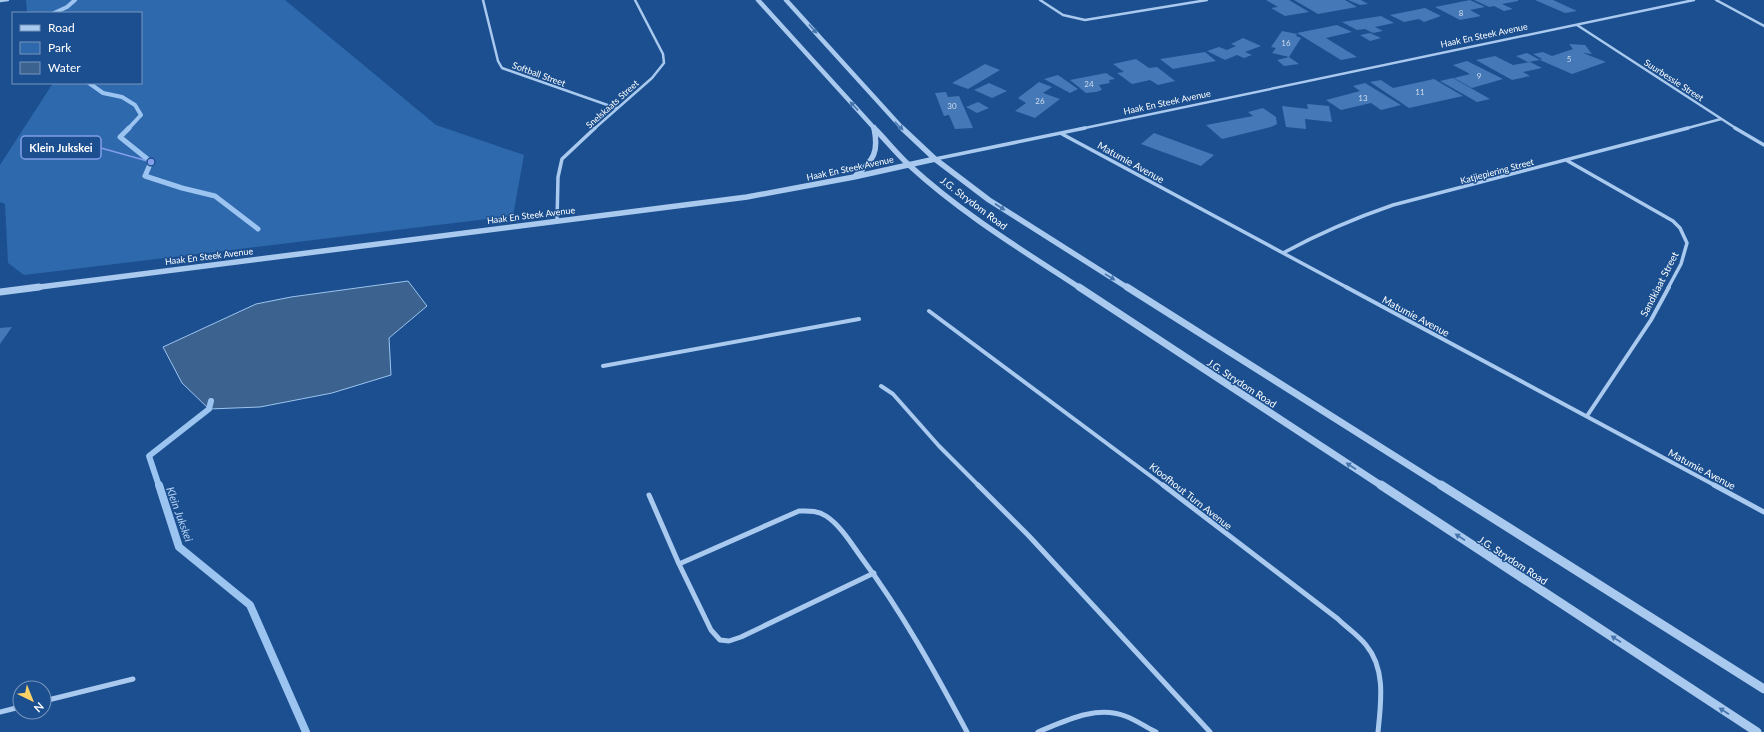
<svg xmlns="http://www.w3.org/2000/svg" width="1764" height="732" viewBox="0 0 1764 732" font-family="Lato,sans-serif">
<rect width="100%" height="100%" fill="#1b4f8f"/>
<path fill="#2e69ad" d="M 26,0 L 285,0 L 436,125 L 524,155 L 513,216 L 24,275 L 8,263 L 5,204 L 0,202 L 0,165 L 53,83 L 141,83 L 141,13 L 27,13 Z"/>
<path fill="#3c6290" stroke="#9cc4f0" d="M 408,281 L 427,306 L 389,338 L 391,375 L 332,393 L 260,407 L 209,409 L 182,383 L 163,347 L 256,304 L 291,297 Z"/>
<g fill="none" stroke-linecap="round" stroke-linejoin="round">
<path stroke="#9cc4f0" stroke-width="4" d="M 54,13 L 67,7 L 75,0
M 89,83 L 103,93 L 122,97 L 135,105 L 141,115 L 128,129"/>
<path stroke="#9cc4f0" stroke-width="5" d="M 129,128 L 120,137 L 151,162 L 145,176 L 182,188 L 215,196 L 258,229"/>
<path stroke="#9cc4f0" stroke-width="6" d="M 159,486 L 149,456 L 209,409 L 211,401"/>
<path stroke="#9cc4f0" stroke-width="8" d="M 159,485 L 179,547 L 250,605 L 306,732"/>
</g>
<path fill="#4478b7" d="M 1266,0 L 1289,0 L 1309,12 L 1285,16 L 1271,8 L 1278,7 Z
M 1294,0 L 1345,0 L 1357,7 L 1318,14 Z
M 1348,0 L 1361,0 L 1368,4 L 1360,5 Z
M 1470,0 L 1485,7 L 1470,10 L 1481,16 L 1460,20 L 1435,7 Z
M 1474,0 L 1518,0 L 1518,1 L 1502,4 L 1513,9 L 1504,11 L 1494,6 L 1489,7 Z
M 1535,0 L 1553,0 L 1577,11 L 1565,13 Z
M 1425,8 L 1441,16 L 1424,22 L 1419,19 L 1404,22 L 1390,15 Z
M 1381,16 L 1394,23 L 1375,27 L 1383,31 L 1373,33 L 1365,29 L 1357,30 L 1342,22 Z
M 1337,25 L 1352,32 L 1326,38 L 1357,57 L 1341,60 L 1297,33 Z
M 1282,31 L 1297,34 L 1296,36 L 1301,38 L 1289,57 L 1272,53 L 1276,48 L 1271,47 Z
M 1370,33 L 1381,38 L 1370,41 L 1360,35 Z
M 1243,38 L 1261,46 L 1245,52 L 1252,55 L 1244,58 L 1237,55 L 1225,60 L 1207,51 L 1219,47 L 1227,50 L 1236,46 L 1231,44 Z
M 1569,44 L 1585,45 L 1592,54 L 1583,53 L 1606,62 L 1572,74 L 1540,60 L 1528,62 L 1516,56 L 1527,53 L 1540,60 L 1542,59 L 1533,54 L 1543,52 L 1552,56 L 1573,49 Z
M 1205,52 L 1216,61 L 1173,69 L 1160,59 Z
M 1495,56 L 1513,65 L 1530,62 L 1542,68 L 1523,72 L 1530,76 L 1512,80 L 1476,60 Z
M 1289,57 L 1299,64 L 1284,66 L 1277,60 Z
M 1136,59 L 1149,68 L 1157,67 L 1175,81 L 1158,85 L 1150,80 L 1132,84 L 1117,73 L 1124,72 L 1113,64 Z
M 1467,61 L 1503,79 L 1472,88 L 1454,78 L 1470,74 L 1453,65 Z
M 985,64 L 1000,70 L 968,89 L 952,83 Z
M 1106,73 L 1115,79 L 1109,80 L 1110,83 L 1099,85 L 1102,90 L 1096,92 L 1086,93 L 1070,80 Z
M 1058,75 L 1078,89 L 1070,93 L 1044,79 Z
M 1453,78 L 1490,99 L 1477,102 L 1440,81 Z
M 1434,79 L 1463,96 L 1409,108 L 1370,82 L 1381,80 L 1393,88 Z
M 1039,82 L 1052,87 L 1043,93 L 1060,99 L 1035,118 L 1015,111 L 1026,103 L 1018,98 Z
M 989,83 L 1007,91 L 992,98 L 974,90 Z
M 1365,83 L 1401,105 L 1381,110 L 1371,103 L 1341,110 L 1326,100 L 1360,91 L 1353,86 Z
M 946,92 L 948,97 L 959,96 L 973,128 L 955,129 L 949,115 L 944,116 L 935,93 Z
M 978,102 L 989,108 L 977,113 L 966,107 Z
M 1307,104 L 1329,106 L 1332,122 L 1305,119 L 1306,129 L 1286,127 L 1282,106 L 1308,109 Z
M 1263,108 L 1276,117 L 1277,124 L 1271,127 L 1222,139 L 1206,125 L 1253,116 L 1248,112 Z
M 1154,133 L 1214,155 L 1201,166 L 1141,144 Z
M 12,327 L 0,344 L 0,328 Z"/>
<g fill="none" stroke-linecap="round" stroke-linejoin="round">
<path stroke="#a9c9ee" stroke-width="2.5" d="M 483,0 L 498,61 L 502,68 L 616,108
M 1040,0 L 1063,15 L 1085,20 L 1207,0
M 1716,0 L 1764,26
M 0,1 L 8,0
M 1577,25 L 1737,129
M 594,129 L 652,78 L 664,63 L 663,54 L 635,0
M 1080,129 L 1694,0
M 1684,129 L 1721,119"/>
<path stroke="#a9c9ee" stroke-width="3.5" d="M 1735,128 L 1764,145
M 1062,134 L 1348,288
M 935,159 L 1085,128
M 1566,160 L 1673,221 L 1680,228 L 1687,243 L 1681,264 L 1668,288
M 557,221 L 558,177 L 562,159 L 595,128
M 1283,253 C 1318,234 1355,218 1393,205 L 1688,128"/>
<path stroke="#a9c9ee" stroke-width="4" d="M 1346,287 L 1716,486
M 929,311 L 1164,486
M 603,366 L 859,319
M 881,386 L 893,394 L 939,446 L 979,486
M 1587,416 L 1651,320 L 1669,287"/>
<path stroke="#a9c9ee" stroke-width="5" d="M 978,485 L 1029,536 L 1210,732
M 1163,485 L 1338,619 C 1347,628 1358,635 1366,645 C 1386,669 1381,702 1378,732
M 1714,485 L 1764,512
M 649,495 L 679,564 L 711,630 L 720,640 L 729,641 L 741,637 L 874,573
M 679,564 L 799,511 C 808,511 817,510 826,516 C 840,525 851,543 861,557 C 902,612 935,672 967,732
M 44,701 L 133,679
M 0,712 L 20,707
M 1038,732 C 1065,721 1096,705 1125,716 C 1136,720 1146,727 1156,732"/>
<path stroke="#a9c9ee" stroke-width="4.5" d="M 758,0 L 875,129
M 786,0 L 903,129
M 874,127 L 874,129"/>
<path stroke="#a9c9ee" stroke-width="5.5" d="M 874,128 C 886,140 897,154 909,165 C 961,213 1022,250 1080,288
M 902,128 L 935,159 L 989,200 L 1128,288
M 855,176 C 874,160 879,152 874,128
M 32,288 L 747,197 L 854,177 L 935,159"/>
<path stroke="#a9c9ee" stroke-width="7" d="M 1079,287 L 1382,486
M 1127,287 L 1442,486
M 0,292 L 39,287"/>
<path stroke="#a9c9ee" stroke-width="9" d="M 1381,485 L 1757,732
M 1441,485 L 1764,689"/>
</g>
<defs><path id="oneway-solid" d="M-6-.8H1V-3.2L6.5 0L1 3.2V.8H-6Z"/></defs>
<g fill="#4674ac">
<use href="#oneway-solid" transform="translate(813 29) rotate(48)"/>
<use href="#oneway-solid" transform="translate(854 106) rotate(-133)"/>
<use href="#oneway-solid" transform="translate(899 126) rotate(45)"/>
<use href="#oneway-solid" transform="translate(1000 207) rotate(33)"/>
<use href="#oneway-solid" transform="translate(1110 277) rotate(32)"/>
<use href="#oneway-solid" transform="translate(1351 466) rotate(-147)"/>
<use href="#oneway-solid" transform="translate(1460 537) rotate(-147)"/>
<use href="#oneway-solid" transform="translate(1616 639) rotate(-147)"/>
<use href="#oneway-solid" transform="translate(1724 711) rotate(-147)"/>
</g>
<g text-anchor="middle" dominant-baseline="central" stroke-width="3" stroke-linejoin="round" paint-order="stroke">
<g font-size="8" fill="#d0dded">
<text x="1461" y="13">8</text>
<text x="1286" y="43">16</text>
<text x="1569" y="59">5</text>
<text x="1479" y="76">9</text>
<text x="1089" y="84">24</text>
<text x="1420" y="92">11</text>
<text x="1363" y="98">13</text>
<text x="1040" y="101">26</text>
<text x="952" y="106">30</text>
</g>
<g font-size="9" fill="#fff" stroke="#1b4f8f">
<text transform="translate(1484 35) rotate(-12)">Haak En Steek Avenue</text>
<text transform="translate(539 74) rotate(20)">Softball Street</text>
<text transform="translate(1674 80) rotate(33)">Suurbessie Street</text>
<text transform="translate(1167 102) rotate(-12)">Haak En Steek Avenue</text>
<text transform="translate(612 104) rotate(-42)">Snelskaats Street</text>
<text transform="translate(850 168) rotate(-12)">Haak En Steek Avenue</text>
<text transform="translate(1497 171) rotate(-15)">Katjiepiering Street</text>
<text transform="translate(531 215) rotate(-7)">Haak En Steek Avenue</text>
<text transform="translate(209 256) rotate(-7)">Haak En Steek Avenue</text>
</g>
<g font-size="10" fill="#fff" stroke="#1b4f8f">
<text transform="translate(1131 162) rotate(29)">Matumie Avenue</text>
<text transform="translate(974 203) rotate(37)">J.G. Strydom Road</text>
<text transform="translate(1659 284) rotate(-63)">Sandkiaat Street</text>
<text transform="translate(1416 316) rotate(28)">Matumie Avenue</text>
<text transform="translate(1242 383) rotate(33)">J.G. Strydom Road</text>
<text transform="translate(1702 469) rotate(28)">Matumie Avenue</text>
<text transform="translate(1191 496) rotate(38)">Kloofhout Turn Avenue</text>
<text transform="translate(1513 560) rotate(33)">J.G. Strydom Road</text>
</g>
<g font-size="11" font-style="italic" fill="#b5d3f5" stroke="#1b4f8f">
<text transform="translate(180 514) rotate(70)">Klein Jukskei</text>
</g>
</g>
<path fill="none" stroke="#839eea" stroke-width="1.5" d="M151 162L101 148"/>
<circle fill="#839eea" stroke="#1b4f8f" stroke-width="1.5" cx="151" cy="162" r="4"/>
<rect fill="#1b4f8f" stroke="#839eea" stroke-width="1.5" x="21" y="136" width="80" height="23" rx="4"/>
<g font-size="11" text-anchor="middle" font-weight="bold" fill="#fff">
<text x="61" y="152">Klein Jukskei</text>
</g>
<rect x="12" y="12" width="130" height="72" fill="#1b4f8f" stroke="#7695bc"/>
<rect x="20" y="25" width="20" height="6" fill="#a9c9ee" stroke="#7695bc"/>
<text x="48" y="32" font-size="12" fill="#ffffff">Road</text>
<rect x="20" y="42" width="20" height="12" fill="#2e69ad" stroke="#7695bc"/>
<text x="48" y="52" font-size="12" fill="#ffffff">Park</text>
<rect x="20" y="62" width="20" height="12" fill="#3c6290" stroke="#7695bc"/>
<text x="48" y="72" font-size="12" fill="#ffffff">Water</text>
<g transform="translate(32 700) rotate(137)"><circle r="19" fill="#1b4f8f" stroke="#7695bc"/>
<path d="M0-3L7 15L0 10L-7 15Z" fill="#ffd166"/>
<text y="-6" font-size="11" font-weight="bold" text-anchor="middle" fill="#ffffff">N</text>
</g>
</svg>
